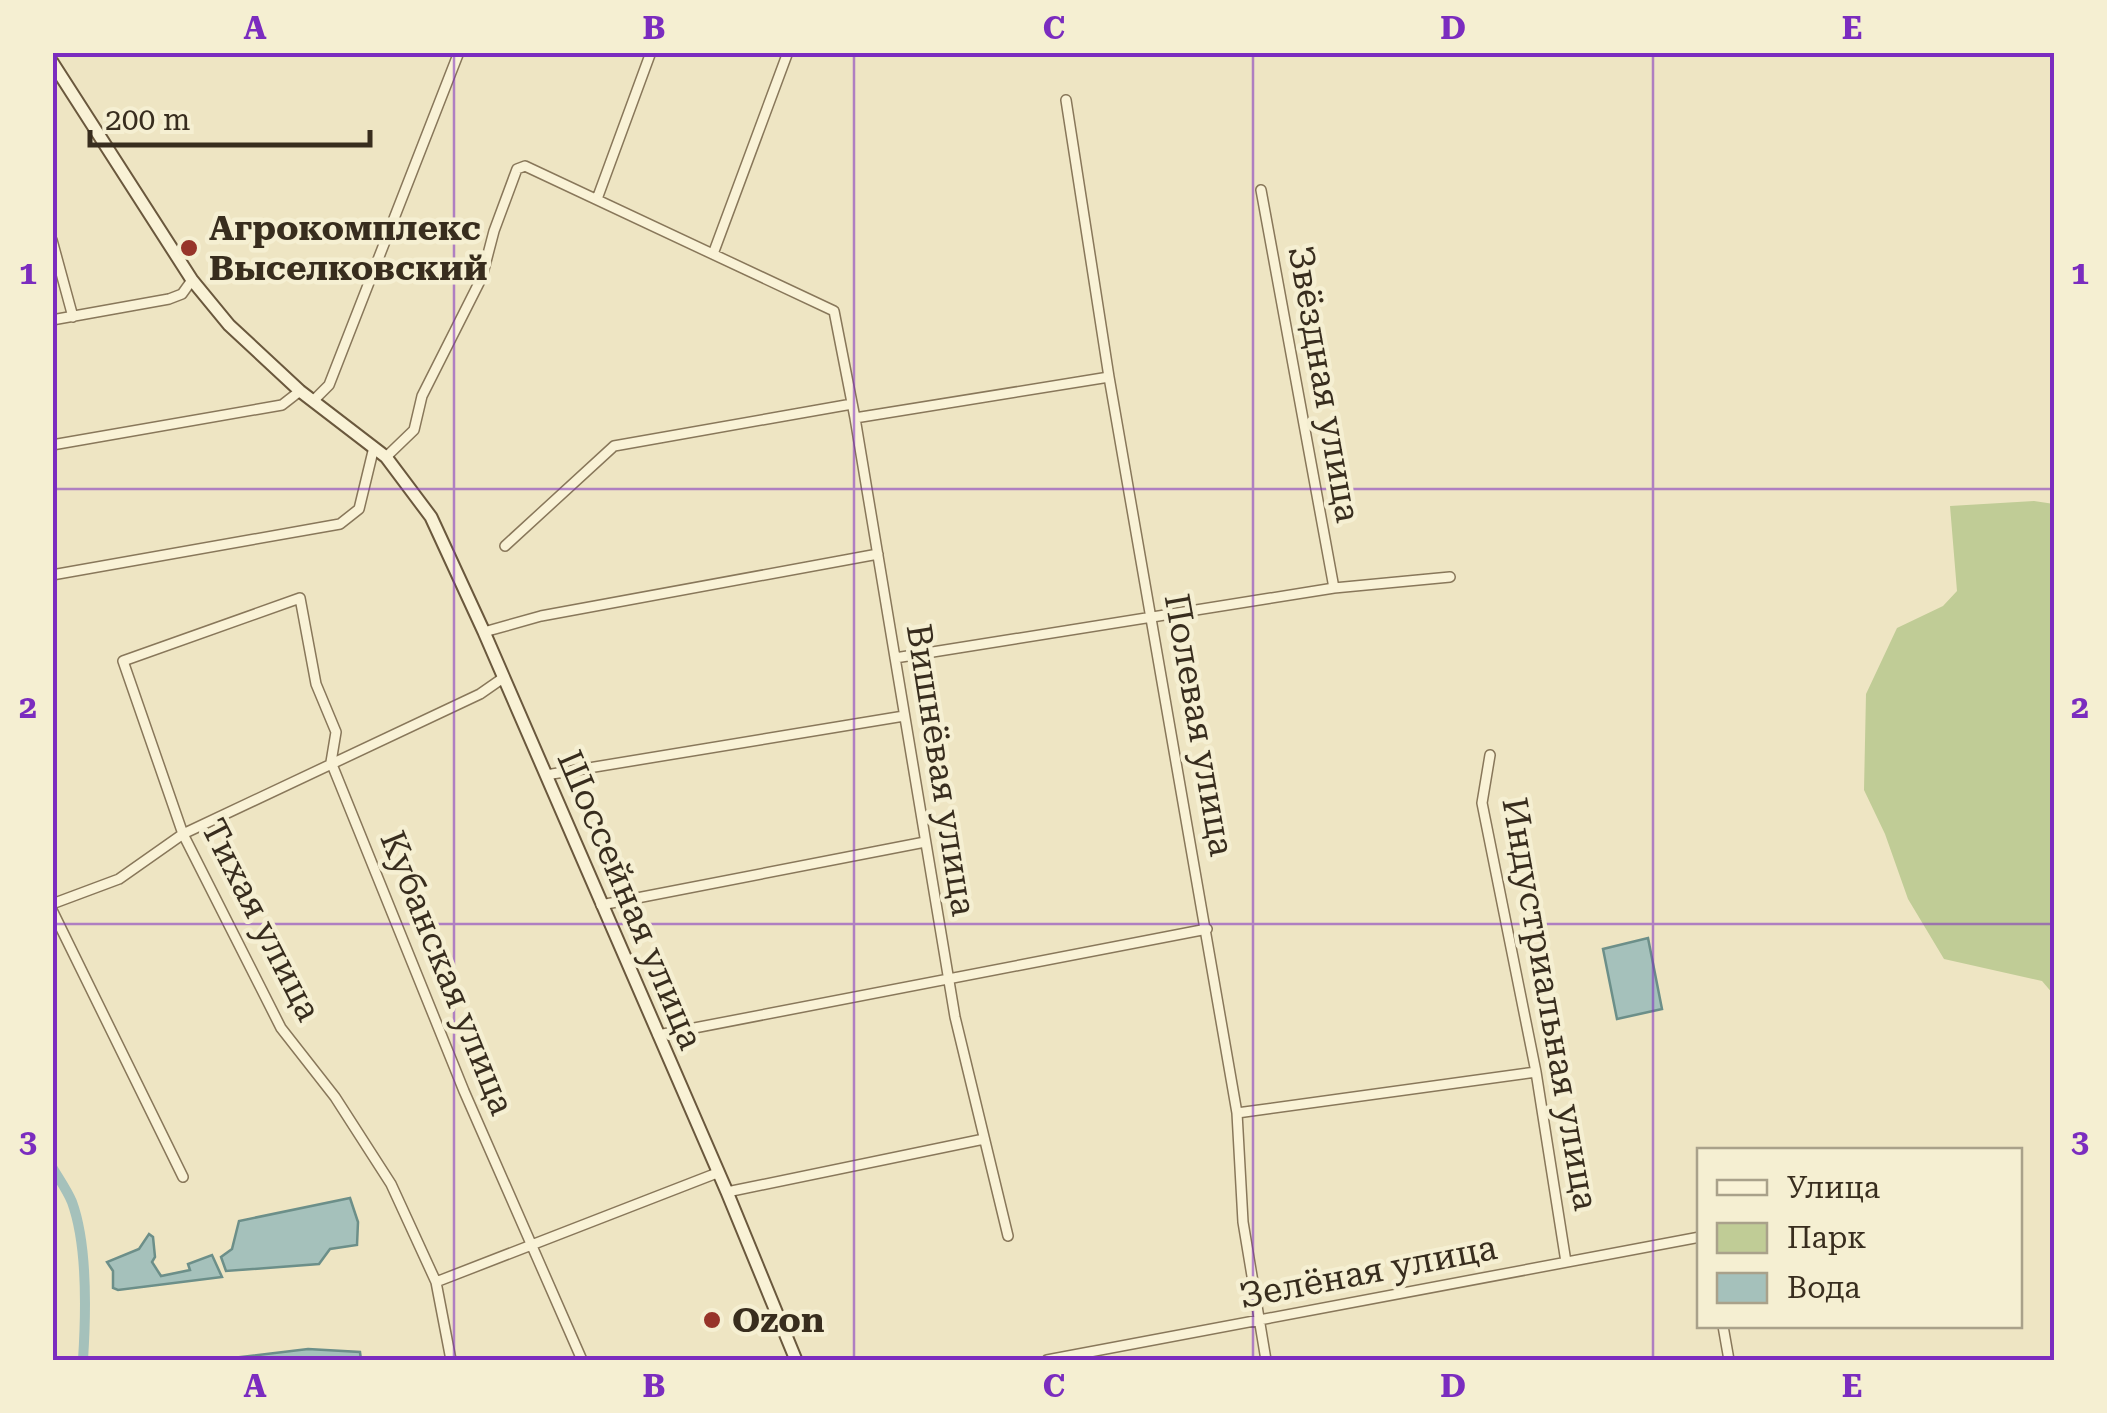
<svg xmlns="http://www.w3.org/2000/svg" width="2107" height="1413" viewBox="0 0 2107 1413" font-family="'Roboto Serif',serif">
<rect width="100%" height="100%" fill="#eee5c3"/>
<path fill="#c0cc96" d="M 2034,501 L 2054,504 L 2054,995 L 2042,981 L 1944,959 L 1908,899 L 1885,834 L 1864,790 L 1866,694 L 1897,628 L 1943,606 L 1957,591 L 1950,506 Z"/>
<path fill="#a5c1bb" stroke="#6c8f89" stroke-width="2.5" d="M 1648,938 L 1662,1009 L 1617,1019 L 1603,949 Z
M 350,1198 L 358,1222 L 357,1245 L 330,1249 L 319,1264 L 226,1271 L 221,1257 L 232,1249 L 239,1221 Z
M 149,1234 L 153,1237 L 155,1257 L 152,1262 L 161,1276 L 190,1270 L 188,1264 L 212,1255 L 222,1277 L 118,1290 L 113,1288 L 113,1271 L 107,1262 L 139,1249 Z
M 308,1349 L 360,1352 L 361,1360 L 232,1360 L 233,1358 Z"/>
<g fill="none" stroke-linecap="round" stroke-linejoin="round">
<path stroke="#a5c1bb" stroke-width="10" d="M 52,1167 C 59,1179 67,1190 72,1202 C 88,1246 86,1314 83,1360"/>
<defs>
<path id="minor" d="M 1066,100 L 1109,377 L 1237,1113 L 1243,1222 L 1266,1360
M 1261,190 L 1334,588
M 597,199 L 651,52
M 52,240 L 73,317
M 713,254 L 788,52
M 52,320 L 169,299 L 182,294 L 192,280
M 314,400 L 329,385 L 459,52
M 855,418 L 1109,377
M 52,445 L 282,405 L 300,391
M 386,457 L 414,430 L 422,396 L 482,277 L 494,231 L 517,169 L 525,166 L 834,311 L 855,418 L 955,1017 L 1008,1236
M 505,546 L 614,446 L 852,404
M 52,575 L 340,524 L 359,509 L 374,447
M 484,632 L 541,616 L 878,554
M 895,658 L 1334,588 L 1450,577
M 1490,755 L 1482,803 L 1536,1072 L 1566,1262
M 546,775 L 904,716
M 52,904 L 119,879 L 183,834 L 480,694 L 503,678
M 601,905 L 925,842
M 52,910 L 183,1177
M 658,1035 L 1207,929
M 1237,1113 L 1536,1072
M 727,1192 L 984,1139
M 436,1282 L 717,1173
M 1723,1326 L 1729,1360
M 451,1360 L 436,1282 L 391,1184 L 335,1097 L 281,1028 L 183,834 L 123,661 L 300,598 L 316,684 L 336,732 L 331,762 L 464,1091 L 582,1360
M 1047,1360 L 1700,1237"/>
<path id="secondary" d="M 52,62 L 192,280 L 229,325 L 300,391 L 386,457 L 431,517 L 484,632 L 727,1192 L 796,1360"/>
</defs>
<use href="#minor" stroke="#88775a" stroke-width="12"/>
<use href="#secondary" stroke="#6a583d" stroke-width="15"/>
<use href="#minor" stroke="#f9f2d6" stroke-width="9"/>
<use href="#secondary" stroke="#f9f2d6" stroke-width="11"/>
</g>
<path fill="none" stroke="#7b2cbf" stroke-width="2.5" stroke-opacity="0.55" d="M 454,52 L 454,1360M 854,52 L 854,1360M 1253,52 L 1253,1360M 1653,52 L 1653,1360M 52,489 L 2054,489M 52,924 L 2054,924"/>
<g fill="#97342a" stroke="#f5efd2" stroke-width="4">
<circle cx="189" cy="248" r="10"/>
<circle cx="712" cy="1320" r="10"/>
</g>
<g text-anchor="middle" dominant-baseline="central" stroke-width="9" stroke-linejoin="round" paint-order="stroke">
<g font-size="35" font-weight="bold" fill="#382d1e" stroke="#f5efd2" text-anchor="start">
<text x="209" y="228">Агрокомплекс<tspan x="209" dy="40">Выселковский</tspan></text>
<text x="732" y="1320">Ozon</text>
</g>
<g font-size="35" fill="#382d1e" stroke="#f5efd2">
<text transform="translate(1324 384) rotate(80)">Звёздная улица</text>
<text transform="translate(1199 725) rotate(80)">Полевая улица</text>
<text transform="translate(941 770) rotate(81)">Вишнёвая улица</text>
<text transform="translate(630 900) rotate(67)">Шоссейная улица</text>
<text transform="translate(261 920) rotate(63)">Тихая улица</text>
<text transform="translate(447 973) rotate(68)">Кубанская улица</text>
<text transform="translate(1550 1004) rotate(80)">Индустриальная улица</text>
<text transform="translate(1368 1272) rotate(-11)">Зелёная улица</text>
</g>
</g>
<rect width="2107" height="1413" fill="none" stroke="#f5efd2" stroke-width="110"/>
<rect x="1697" y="1148" width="325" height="180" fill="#f5efd2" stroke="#a9a18a" stroke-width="2.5"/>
<rect x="1717" y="1180" width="50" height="15" fill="#f9f2d6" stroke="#a9a18a" stroke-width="2.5"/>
<text x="1787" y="1198" font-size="30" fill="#382d1e">Улица</text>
<rect x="1717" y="1223" width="50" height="30" fill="#c0cc96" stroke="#a9a18a" stroke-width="2.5"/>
<text x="1787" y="1248" font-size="30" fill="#382d1e">Парк</text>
<rect x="1717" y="1273" width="50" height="30" fill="#a5c1bb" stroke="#a9a18a" stroke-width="2.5"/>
<text x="1787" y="1298" font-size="30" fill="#382d1e">Вода</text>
<path d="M90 130v15h280v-15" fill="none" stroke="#382d1e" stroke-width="5"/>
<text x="105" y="130" font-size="30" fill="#382d1e" stroke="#f5efd2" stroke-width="8" paint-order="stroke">200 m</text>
<rect x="55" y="55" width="1997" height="1303" fill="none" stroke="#7b2cbf" stroke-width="4"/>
<g font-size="32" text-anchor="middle" font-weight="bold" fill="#7b2cbf">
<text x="255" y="39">A</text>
<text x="654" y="39">B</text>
<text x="1054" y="39">C</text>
<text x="1453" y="39">D</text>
<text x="1852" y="39">E</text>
<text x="28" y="284">1</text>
<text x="2080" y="284">1</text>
<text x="28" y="718">2</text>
<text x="2080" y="718">2</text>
<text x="28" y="1152">3</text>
<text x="2080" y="1152">3</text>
<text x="255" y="1397">A</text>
<text x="654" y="1397">B</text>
<text x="1054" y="1397">C</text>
<text x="1453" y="1397">D</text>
<text x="1852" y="1397">E</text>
</g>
</svg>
